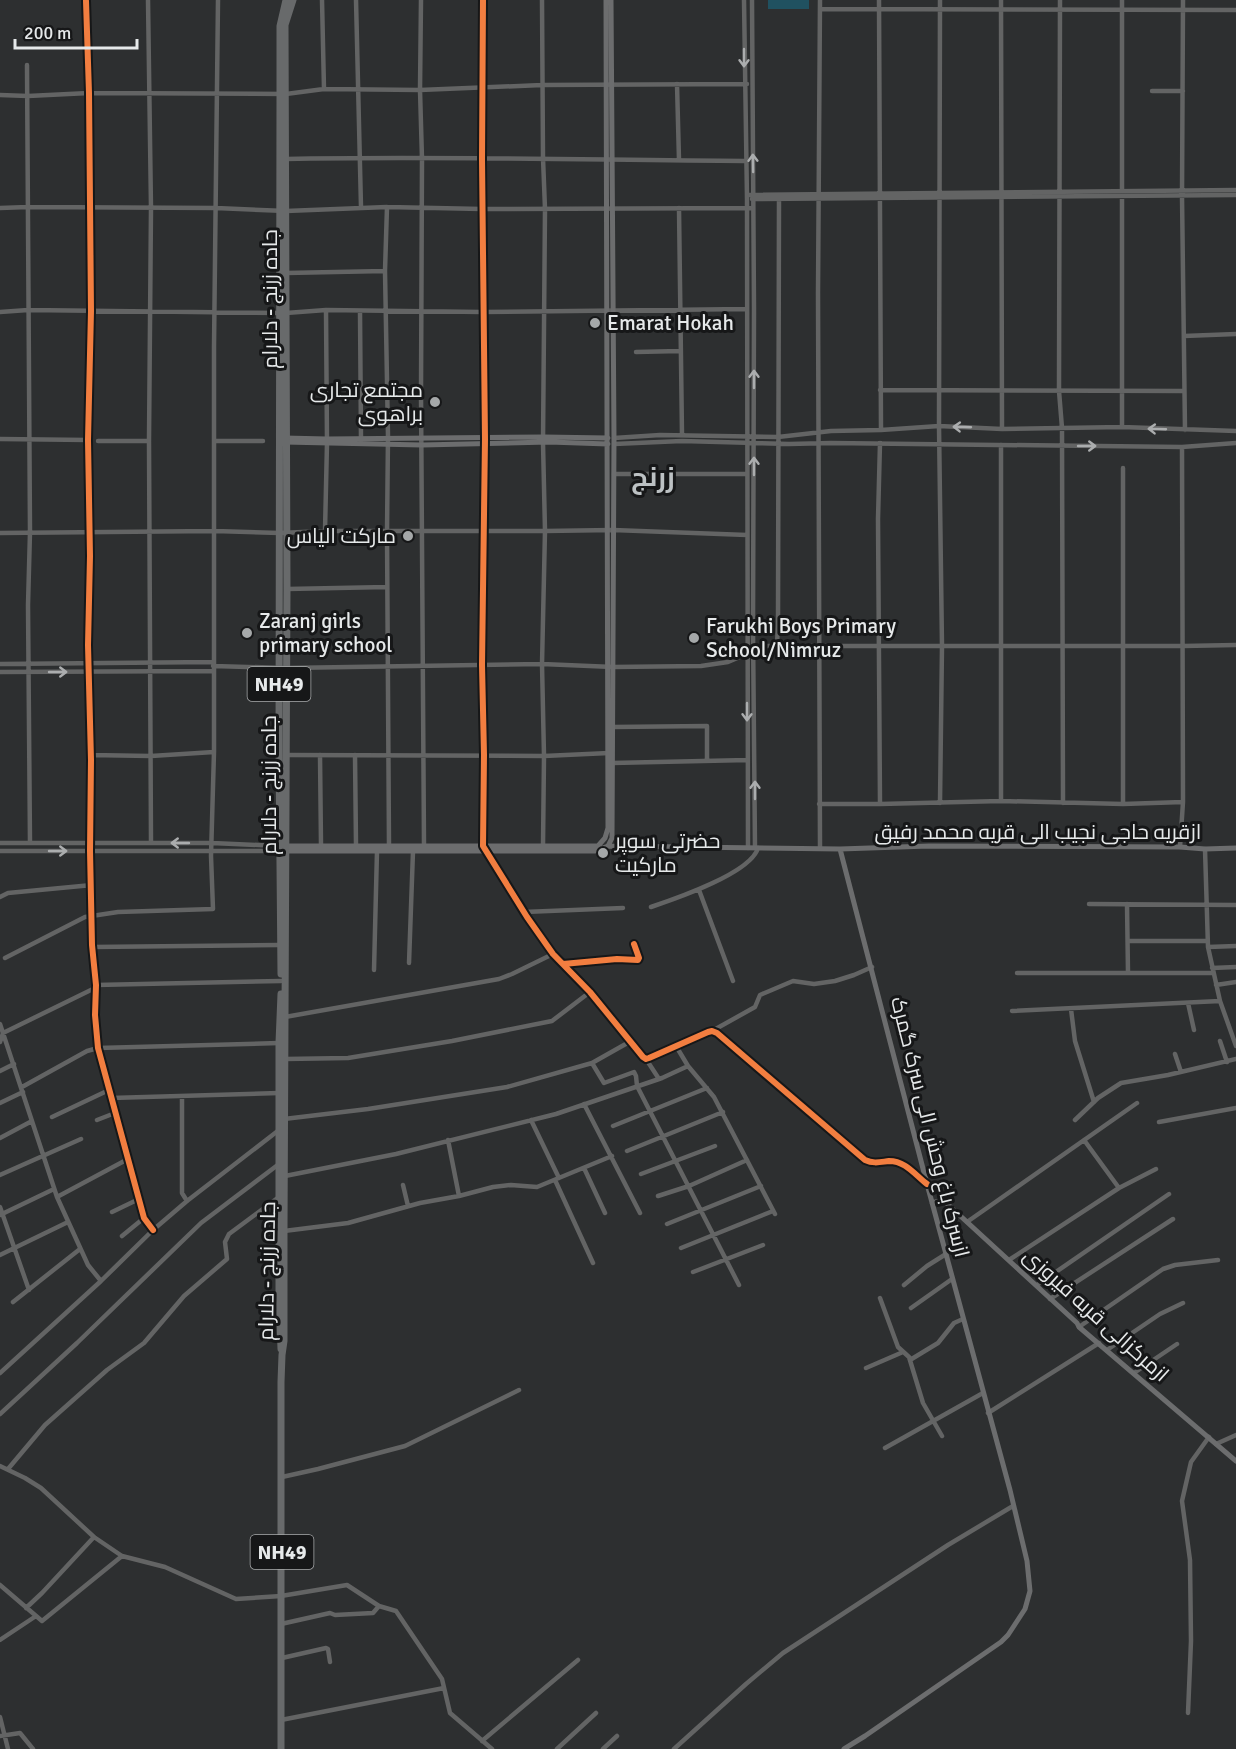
<svg xmlns="http://www.w3.org/2000/svg" width="1236" height="1749" viewBox="0 0 1236 1749" font-family="Signika,Cairo,sans-serif">
<rect width="100%" height="100%" fill="#2d2f30"/>
<path fill="#205160" d="M 768,0 L 809,0 L 809,9 L 768,9 Z"/>
<g fill="none" stroke-linecap="round" stroke-linejoin="round">
<path stroke="#636464" stroke-width="4.5" d="M 148,0 L 151,208 L 149,441 L 151,843
M 322,0 L 324,89
M 356,0 L 361,207
M 421,0 L 420,90 L 422,159 L 421,394 L 424,846
M 483,0 L 482,159 L 485,439 L 482,665 L 484,755 L 483,846 L 527,917 L 553,954 L 590,992 L 643,1057 L 646,1059 L 649,1058 L 708,1032 L 712,1031 L 717,1033 L 865,1160 C 874,1164 880,1162 889,1161 C 906,1161 915,1175 927,1184
M 542,0 L 543,158 L 545,209 L 543,443 L 545,531 L 542,664 L 544,756 L 543,846
M 744,0 L 747,199 L 748,848
M 752,0 L 754,309 L 753,631 L 755,848
M 820,0 L 818,293 L 820,848
M 879,0 L 881,430
M 940,0 L 939,426 L 942,646 L 940,803
M 1001,0 L 1002,429
M 1060,0 L 1059,391 L 1062,428 L 1063,803
M 1122,0 L 1122,427
M 1183,0 L 1182,196 L 1185,430
M 86,1 L 89,93 L 91,311 L 88,440 L 90,556 L 88,645 L 91,760 L 90,851 L 92,945 L 96,985 L 95,1015 L 98,1048 L 144,1218 L 153,1230
M 820,9 L 1236,10
M 27,65 L 30,532 L 28,605 L 30,843
M 677,84 L 679,160
M 1152,91 L 1183,91
M 0,95 L 28,96 L 89,93 L 286,94 L 324,89 L 420,90 L 542,85 L 747,84
M 286,159 C 439,156 592,160 745,161
M 747,195 L 1236,190
M 752,199 L 1236,195
M 387,207 L 385,271 L 388,436 L 387,533 L 389,846
M 0,208 L 28,207 L 216,208 L 286,211 L 387,207 L 482,209 L 753,208
M 679,208 L 682,435
M 286,273 L 385,271
M 360,311 L 361,440
M 0,312 L 28,310 L 286,313 L 326,310 L 482,312 L 747,309
M 1184,336 L 1236,334
M 636,352 L 680,351
M 880,390 L 1184,391
M 614,438 L 660,435 L 778,437 L 831,431 L 881,430 L 939,426 L 1002,429 L 1122,427 L 1236,431
M 0,439 L 88,440
M 98,441 L 149,441
M 215,441 L 263,441
M 880,443 L 878,519 L 880,804
M 614,444 L 682,441 L 789,444 L 831,443 L 1182,447 L 1236,443
M 614,474 L 747,474
M 325,531 L 327,443 L 326,310
M 0,533 L 215,531 L 280,533 L 325,531 L 545,531 L 613,530 L 747,535
M 287,589 L 387,587
M 777,645 L 778,623 L 779,198
M 0,664 L 213,662
M 213,666 L 286,668 L 542,664 L 613,667 L 701,666 L 728,662 L 765,646 L 1183,646 L 1236,645
M 0,672 L 213,671
M 613,727 L 707,726 L 707,761
M 90,755 L 151,756 L 214,752
M 285,755 L 544,756 L 609,753
M 320,755 L 321,845
M 355,755 L 356,845
M 612,763 L 748,760
M 1001,801 L 1001,445
M 819,804 L 880,804 L 1001,801 L 1123,804 L 1183,802
M 1123,804 L 1123,468
M 0,843 L 212,843 L 280,846
M 1180,847 L 1183,802 L 1182,447
M 1205,849 L 1208,947 L 1220,1001 L 1236,1046
M 0,851 L 280,851
M 699,890 L 733,981
M 0,897 L 8,893 L 92,885
M 1089,904 L 1236,905
M 1127,904 L 1128,973
M 651,907 C 675,899 751,873 758,848
M 524,912 L 623,908
M 1128,941 L 1207,941
M 93,947 L 279,945
M 1208,947 L 1236,946
M 5,958 L 85,917 L 118,912 L 213,909 L 211,856 L 214,752 L 214,347 L 218,0
M 409,963 L 413,851
M 563,964 L 617,959 L 638,960 L 639,958 L 634,944
M 1212,968 L 1236,967
M 374,970 L 377,851
M 1017,973 L 1213,973
M 96,985 L 281,981
M 1216,985 L 1236,982
M 1188,1003 L 1194,1030
M 1071,1009 L 1075,1041 L 1094,1102
M 1012,1011 L 1220,1001
M 285,1017 L 499,979 L 512,974 L 553,954
M 0,1024 L 57,1197 L 88,1265 L 101,1281
M 712,1031 L 755,1007 L 760,995 L 793,981 L 814,984 L 835,981 L 854,975 L 872,967
M 1220,1041 L 1227,1062
M 0,1042 L 3,1033 L 95,988
M 676,1046 L 688,1066 L 714,1097 L 775,1214
M 1175,1054 L 1181,1072
M 285,1059 L 348,1058 L 452,1041 L 552,1021 L 590,992
M 646,1059 L 659,1079
M 592,1063 L 604,1083 L 634,1072 L 636,1076 L 637,1086 L 739,1285
M 0,1071 L 14,1064
M 22,1087 L 87,1051 L 98,1048 L 279,1043
M 182,1096 L 182,1193 L 187,1201
M 111,1098 L 279,1093
M 0,1103 L 23,1092
M 584,1104 L 640,1213
M 52,1117 L 109,1090
M 284,1119 L 368,1109 L 507,1087 L 592,1063 L 631,1041
M 97,1120 L 115,1113
M 531,1120 L 559,1178
M 1075,1120 L 1098,1098 L 1121,1083 L 1168,1075 L 1236,1059
M 1159,1122 L 1236,1108
M 613,1126 L 707,1088
M 0,1138 L 32,1121
M 448,1140 L 459,1196
M 1084,1140 L 1119,1188
M 627,1151 L 723,1112
M 584,1168 L 605,1213
M 641,1174 L 715,1146
M 0,1175 L 81,1139
M 285,1176 L 396,1154 L 556,1114 L 662,1078 L 688,1066
M 555,1180 L 593,1263
M 403,1185 L 408,1206
M 658,1196 L 689,1186 L 747,1160
M 57,1197 L 128,1159
M 0,1207 L 29,1290
M 112,1212 L 139,1199
M 0,1215 L 54,1189
M 967,1222 L 1137,1103
M 667,1224 L 761,1186
M 284,1231 L 348,1223 L 420,1203 L 459,1196 L 493,1187 L 511,1185 L 537,1187 L 612,1156
M 122,1236 L 144,1218
M 681,1248 L 773,1211
M 0,1255 L 68,1222
M 1009,1260 L 1119,1188 L 1156,1169
M 693,1272 L 763,1245
M 904,1285 L 927,1266 L 946,1254
M 1037,1285 L 1169,1194
M 880,1298 L 898,1347 L 909,1357 L 923,1403 L 942,1436
M 1050,1299 L 1173,1219
M 13,1302 L 80,1249
M 911,1308 L 952,1279
M 1079,1327 L 1163,1269 L 1175,1265 L 1218,1260
M 1107,1350 L 1160,1314 L 1183,1303
M 910,1360 L 938,1343 L 954,1323 L 963,1319
M 866,1368 L 903,1352
M 0,1373 L 101,1281 L 153,1230 L 187,1201 L 279,1130
M 1134,1373 L 1177,1344
M 988,1413 L 1099,1343
M 0,1414 L 77,1343 L 201,1223 L 279,1164
M 1216,1444 L 1236,1435
M 885,1448 L 983,1393
M 0,1466 L 25,1478 L 41,1488 L 94,1537 L 122,1556 L 165,1567 L 236,1599 L 281,1596 L 347,1585 L 379,1606 L 396,1611 L 442,1679 L 450,1713 L 492,1749
M 8,1469 L 45,1425 L 107,1370 L 144,1343 L 184,1296 L 227,1259 L 225,1242 L 229,1234 L 279,1197
M 282,1477 L 318,1469 L 405,1446 L 519,1390
M 0,1585 L 42,1621 L 122,1556
M 26,1608 L 42,1593 L 94,1537
M 281,1624 L 330,1613 L 335,1615 L 373,1613 L 379,1606
M 0,1640 L 36,1616
M 282,1658 L 326,1648 L 328,1649 L 330,1662
M 1188,1713 L 1191,1641 L 1190,1560 L 1182,1501 L 1191,1462 L 1209,1437
M 0,1717 L 8,1749
M 281,1720 L 444,1688
M 0,1736 L 20,1733 L 33,1749
M 482,1741 L 578,1660
M 557,1749 L 596,1713
M 603,1749 L 617,1736
M 674,1749 L 746,1684 L 783,1653 L 948,1545 L 1013,1506"/>
<path stroke="#6c6d6e" stroke-width="5" d="M 284,438 L 327,439 L 544,437 L 608,438
M 284,442 L 422,445 L 549,442 L 608,444
M 282,846 L 598,846 L 605,838 L 608,828 L 606,0
M 608,846 L 840,849 L 929,846 L 1180,847 L 1205,849 L 1236,848
M 840,849 L 927,1184 L 1010,1490 L 1027,1561 L 1030,1591 L 1025,1609 L 1008,1635 L 1001,1642 L 865,1736 L 844,1749
M 284,851 L 595,851 L 608,846 L 612,838 L 614,438 L 611,0
M 932,1203 L 943,1200 L 1077,1323 L 1079,1327 L 1236,1461"/>
<path stroke="#686a6b" stroke-width="7" d="M 281,974 L 279,755 L 280,94 L 280,26 L 286,0
M 281,994 L 279,1043 L 279,1291 L 281,1349
M 281,1749 L 281,1382 L 282,1355 L 284,1341 L 284,1231 L 287,589 L 285,25 L 293,0"/>
<defs>
<path id="cycleway" d="M 483,0 L 482,159 L 485,439 L 482,665 L 484,755 L 483,846 L 527,917 L 553,954 L 590,992 L 643,1057 L 646,1059 L 649,1058 L 708,1032 L 712,1031 L 717,1033 L 865,1160 C 874,1164 880,1162 889,1161 C 906,1161 915,1175 927,1184
M 86,1 L 89,93 L 91,311 L 88,440 L 90,556 L 88,645 L 91,760 L 90,851 L 92,945 L 96,985 L 95,1015 L 98,1048 L 144,1218 L 153,1230
M 563,964 L 617,959 L 638,960 L 639,958 L 634,944"/>
</defs>
<use href="#cycleway" stroke="#161718" stroke-width="10"/>
<use href="#cycleway" stroke="#f27e40" stroke-width="6"/>
</g>
<defs><path id="oneway-shaft" d="M-6 0H5M1.5-3L5.5 0L1.5 3" fill="none" stroke-width="1.6" stroke-linecap="round" stroke-linejoin="round" transform="scale(1.5)"/></defs>
<g stroke="#abadae">
<use href="#oneway-shaft" transform="translate(744 58) rotate(90)"/>
<use href="#oneway-shaft" transform="translate(753 163) rotate(-91)"/>
<use href="#oneway-shaft" transform="translate(754 379) rotate(-90)"/>
<use href="#oneway-shaft" transform="translate(962 427) rotate(-178)"/>
<use href="#oneway-shaft" transform="translate(1157 429) rotate(-178)"/>
<use href="#oneway-shaft" transform="translate(1087 446)"/>
<use href="#oneway-shaft" transform="translate(754 466) rotate(-90)"/>
<use href="#oneway-shaft" transform="translate(58 672)"/>
<use href="#oneway-shaft" transform="translate(747 712) rotate(90)"/>
<use href="#oneway-shaft" transform="translate(755 790) rotate(-90)"/>
<use href="#oneway-shaft" transform="translate(180 843) rotate(-180)"/>
<use href="#oneway-shaft" transform="translate(58 851)"/>
</g>
<g fill="#a5a8a9" stroke="#161718" stroke-width="2">
<circle cx="595" cy="323" r="6"/>
<circle cx="435" cy="402" r="6"/>
<circle cx="408" cy="536" r="6"/>
<circle cx="247" cy="633" r="6"/>
<circle cx="694" cy="638" r="6"/>
<circle cx="603" cy="853" r="6"/>
</g>
<g text-anchor="middle" dominant-baseline="central" stroke-width="6" stroke-linejoin="round" paint-order="stroke">
<g fill="#161718" stroke="#a8aaab" stroke-width="1.5">
<rect x="247.5" y="667" width="63" height="34" rx="4.5"/>
<rect x="250.5" y="1535" width="63" height="34" rx="4.5"/>
</g>
<g font-size="20" font-weight="bold" fill="#e6e9ea">
<text x="279" y="684">NH49</text>
<text x="282" y="1552">NH49</text>
</g>
<g font-size="21" fill="#e6e9ea" stroke="#161718">
<text transform="translate(270 299) rotate(-90)">جاده زرنج - دلارام</text>
<text transform="translate(269 785) rotate(-90)">جاده زرنج - دلارام</text>
<text x="1038" y="832">ازقریه حاجی نجیب الی قریه محمد رفیق</text>
<text transform="translate(930 1127) rotate(76)">ازسرک باغ وحش الی سرک گمرک</text>
<text transform="translate(267 1271) rotate(-89)">جاده زرنج - دلارام</text>
<text transform="translate(1096 1315) rotate(42)">ازمرکزالی قریه فیروزی</text>
</g>
<g font-size="21" fill="#e6e9ea" stroke="#161718" text-anchor="start">
<text x="607" y="323">Emarat Hokah</text>
<text x="423" y="390" text-anchor="end">مجتمع تجاری<tspan x="423" dy="24">براهوی</tspan></text>
<text x="396" y="536" text-anchor="end">مارکت الیاس</text>
<text x="259" y="621">Zaranj girls<tspan x="259" dy="24">primary school</tspan></text>
<text x="706" y="626">Farukhi Boys Primary<tspan x="706" dy="24">School/Nimruz</tspan></text>
<text x="615" y="841">حضرتی سوپر<tspan x="615" dy="24">مارکیت</tspan></text>
</g>
<g font-size="27" font-weight="bold" fill="#bcc1c3" stroke="#161718">
<text x="653" y="477">زرنج</text>
</g>
</g>
<path d="M15 39v9h122v-9" fill="none" stroke="#e6e9ea" stroke-width="3"/>
<text x="24" y="39" font-size="18" fill="#e6e9ea" stroke="#161718" stroke-width="4.5" paint-order="stroke">200 m</text>
</svg>
